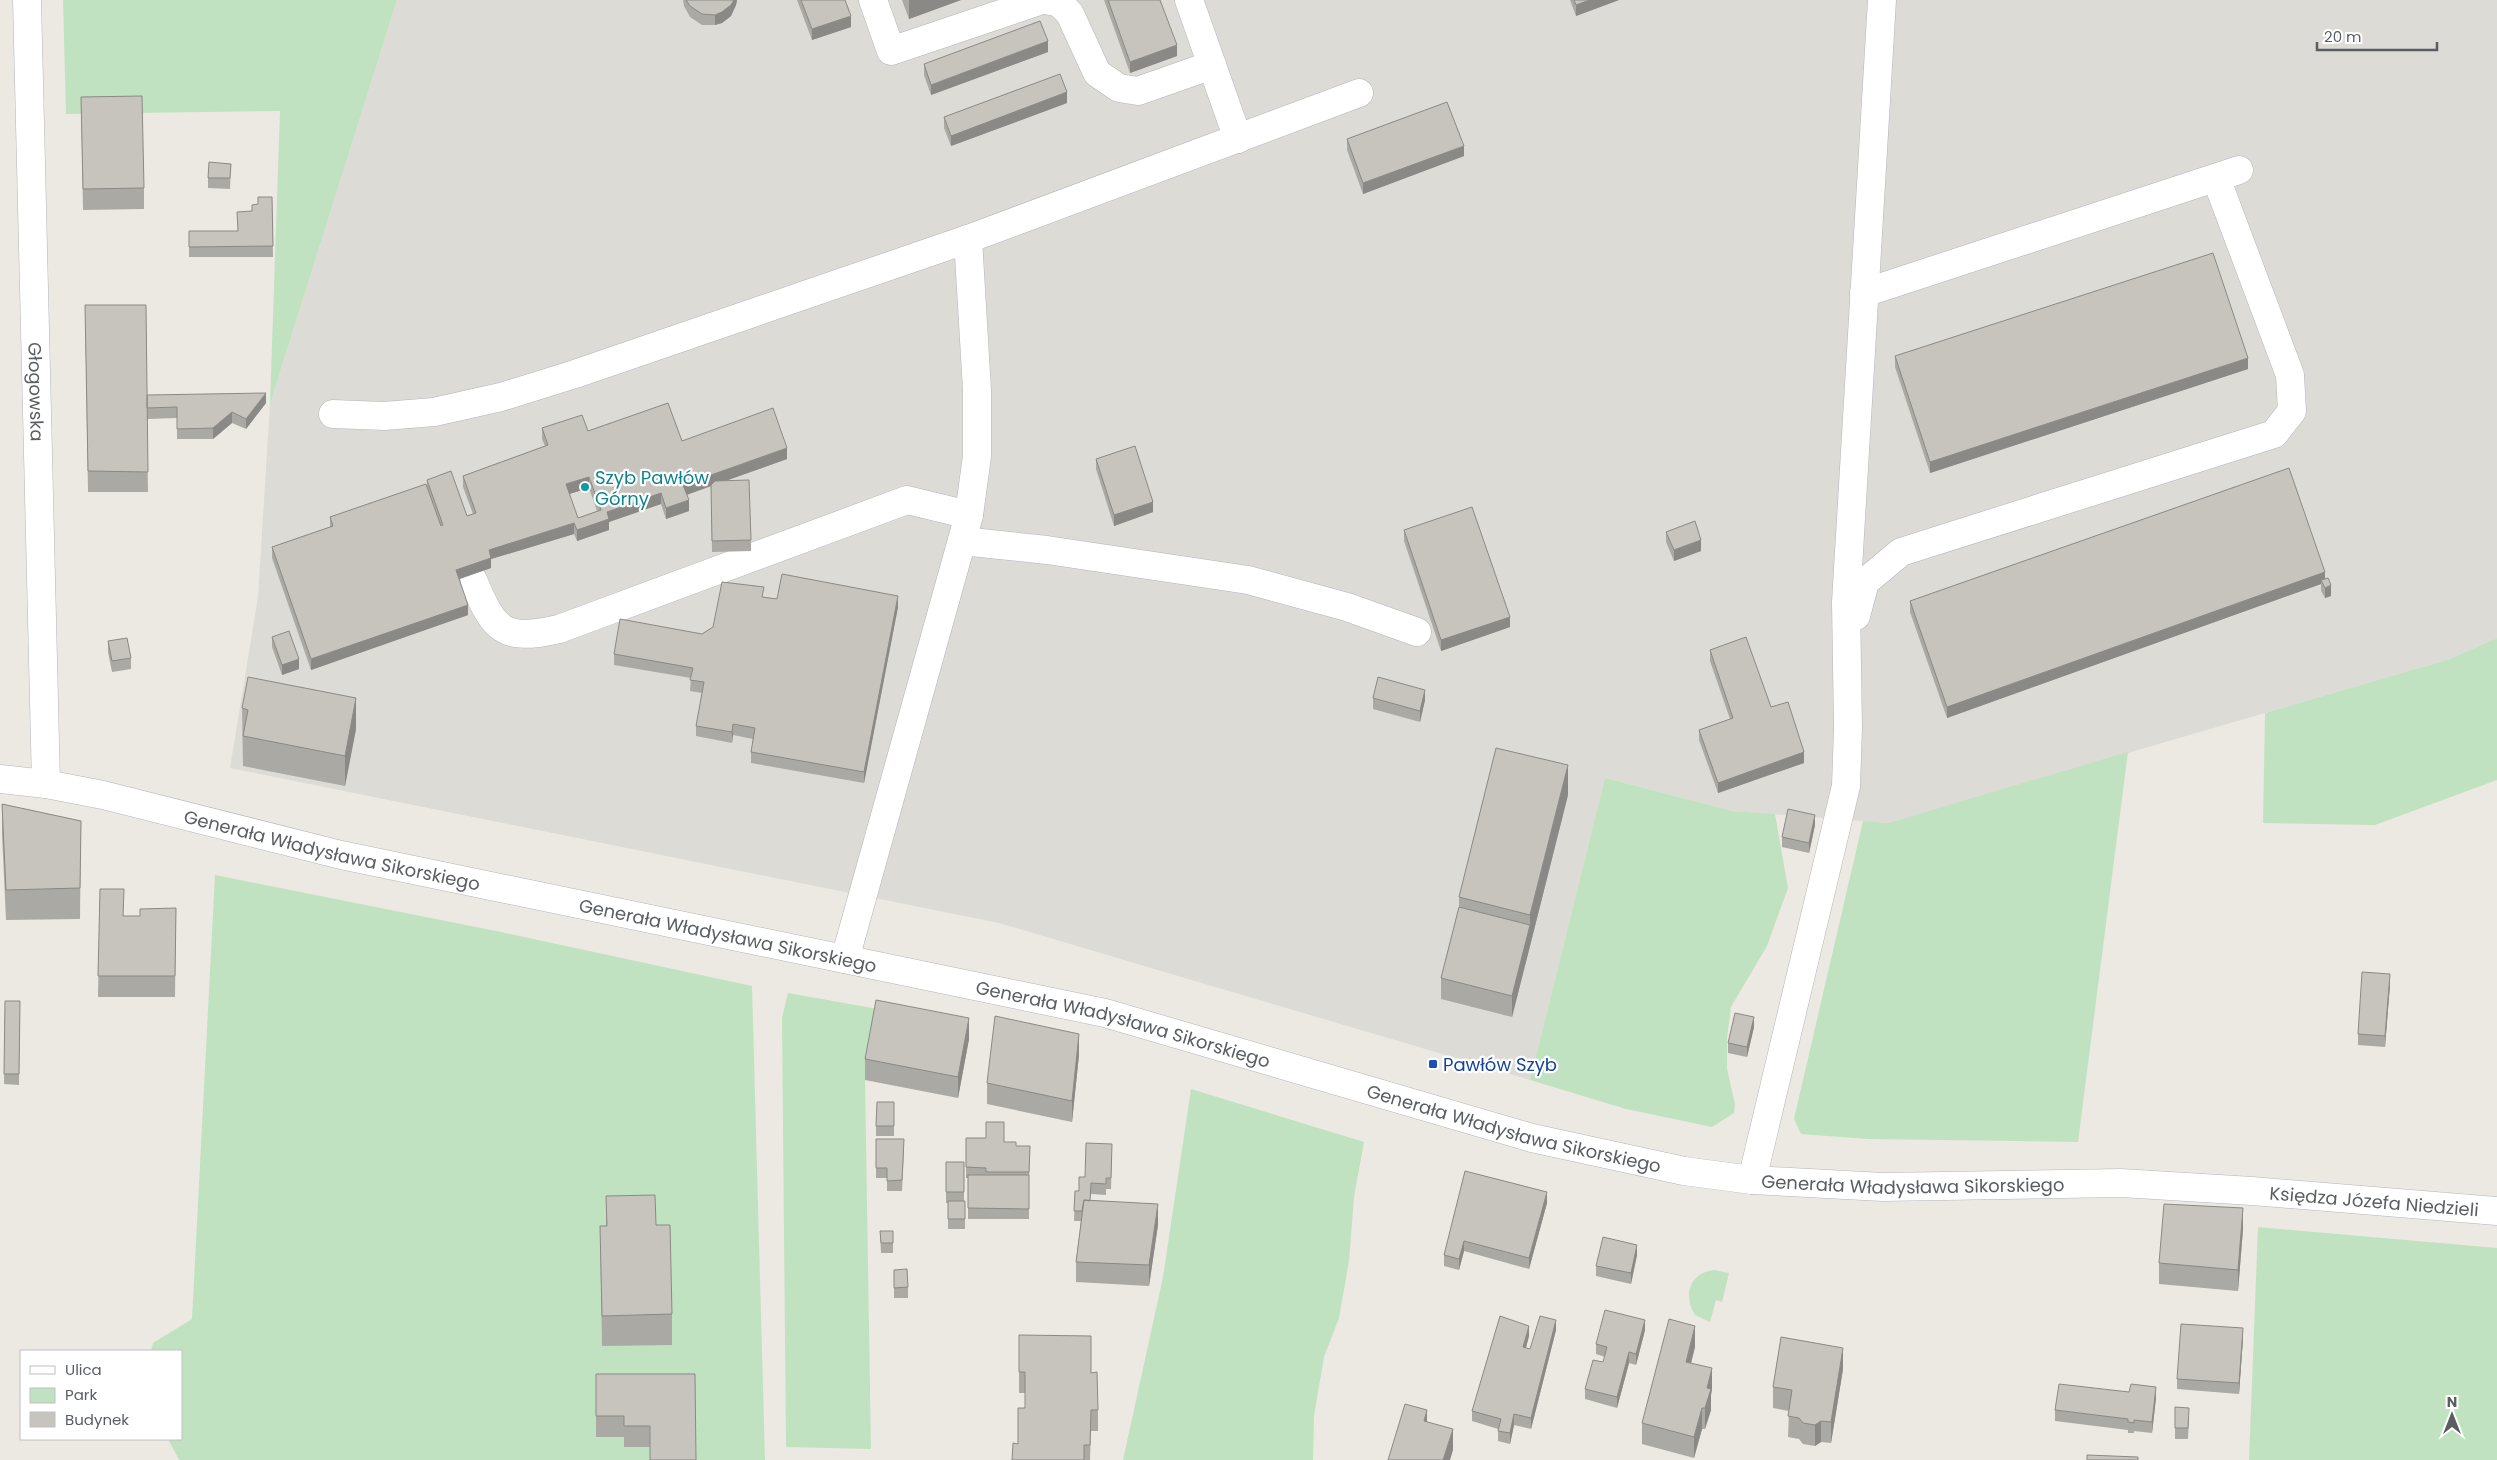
<svg xmlns="http://www.w3.org/2000/svg" width="2497" height="1460" viewBox="0 0 2497 1460" font-family="Poppins,sans-serif">
<rect width="100%" height="100%" fill="#ece9e2"/>
<path fill="#dddbd6" d="M 397,0 L 2497,0 L 2497,638 L 2450,659 L 1888,823 L 1733,811 L 1605,778 L 1530,1080 L 999,923 L 230,768 L 258,597 L 270,404 Z"/>
<path fill="#c1e2c0" d="M 63,0 L 397,0 L 270,404 L 280,111 L 66,114 Z
M 2497,638 L 2497,780 L 2375,825 L 2263,823 L 2265,713 L 2450,659 Z
M 2128,752 L 2078,1142 L 1868,1139 L 1801,1134 L 1794,1119 L 1863,821 L 1888,823 Z
M 1605,778 L 1733,811 L 1775,814 L 1788,888 L 1767,946 L 1731,1007 L 1727,1038 L 1727,1069 L 1735,1104 L 1734,1113 L 1712,1127 L 1626,1109 L 1530,1080 Z
M 215,875 L 501,932 L 752,986 L 765,1460 L 179,1460 L 168,1439 L 181,1439 L 181,1351 L 151,1351 L 153,1343 L 192,1319 Z
M 788,993 L 878,1009 L 865,1080 L 871,1449 L 786,1447 L 782,1018 Z
M 1191,1089 L 1364,1142 L 1354,1197 L 1349,1261 L 1339,1318 L 1324,1357 L 1314,1416 L 1313,1460 L 1123,1460 L 1163,1277 Z
M 2258,1227 L 2497,1248 L 2497,1460 L 2249,1460 Z
M 1714,1270 L 1729,1273 L 1722,1302 L 1716,1300 L 1710,1322 L 1695,1315 C 1683,1296 1689,1273 1714,1270 Z"/>
<g fill="none" stroke-linecap="round" stroke-linejoin="round">
<defs>
<g id="minor">
<path id="s1" d="M 27,0 L 46,784"/>
<path d="M 873,0 L 891,51 L 1042,0"/>
<path d="M 1046,0 L 1060,3 L 1070,14 L 1097,73 L 1119,88 L 1138,91 L 1212,65"/>
<path d="M 1189,0 L 1238,139"/>
<path d="M 1864,293 L 2239,170"/>
<path d="M 333,414 L 384,416 L 434,412 L 501,397 L 575,374 L 968,239 L 1359,93"/>
<path d="M 962,541 L 1047,550 L 1248,580 L 1347,607 L 1417,632"/>
<path d="M 473,580 C 494,630 502,642 559,629 L 907,500 L 969,515"/>
<path d="M 1856,616 L 1865,582 L 1901,552 L 2274,434 L 2292,411 L 2290,375 L 2216,178"/>
<path id="s2" d="M 0,779 L 46,784 L 103,795 L 341,855 L 1105,1013 L 1532,1138 L 1684,1171 L 1752,1180 L 1883,1187 L 2121,1183 L 2252,1191 L 2497,1211"/>
<path d="M 845,959 L 969,515 L 977,456 L 977,390 L 968,239"/>
<path d="M 1752,1180 L 1846,786 L 1848,728 L 1846,602 L 1882,0"/>
</g>
</defs>
<use href="#minor" stroke="#b2b5b8" stroke-width="29"/>
<use href="#minor" stroke="#fff" stroke-width="28"/>
</g>
<path fill="#aba9a3" fill-rule="evenodd" d="M 683,0 L 737,0 L 736,5 L 731,16 L 722,23 L 715,25 L 702,25 L 690,17 L 684,6 Z
M 797,0 L 845,0 L 851,27 L 812,40 Z
M 902,0 L 961,0 L 909,19 Z
M 1104,0 L 1160,0 L 1177,56 L 1130,73 Z
M 1570,0 L 1619,0 L 1576,16 Z
M 1048,52 L 931,95 L 924,75 L 924,64 Z
M 81,97 L 144,188 L 144,209 L 83,210 Z
M 1067,103 L 951,146 L 944,128 L 944,117 Z
M 1347,139 L 1464,156 L 1363,194 L 1347,150 Z
M 231,164 L 230,189 L 208,188 L 208,178 Z
M 258,197 L 272,197 L 273,257 L 189,257 L 189,231 L 237,231 L 258,204 Z
M 85,305 L 147,395 L 266,403 L 246,429 L 232,423 L 213,439 L 177,439 L 177,418 L 147,419 L 148,492 L 88,492 Z
M 1895,356 L 2248,369 L 1930,473 L 1895,367 Z
M 542,428 L 588,431 L 682,441 L 787,459 L 725,481 L 751,540 L 751,551 L 712,552 L 711,486 L 687,495 L 689,511 L 666,519 L 661,504 L 609,522 L 609,530 L 577,541 L 574,534 L 491,559 L 491,568 L 460,579 L 468,615 L 311,670 L 272,558 L 272,547 L 330,527 L 330,517 L 427,486 L 427,480 L 467,516 L 473,514 L 463,487 L 463,476 L 545,446 L 542,439 ZM 589,488 L 597,511 L 578,518 L 569,494 Z
M 1096,459 L 1153,512 L 1114,526 L 1096,469 Z
M 1404,530 L 1510,627 L 1441,651 L 1404,541 Z
M 1666,532 L 1701,551 L 1674,561 L 1666,542 Z
M 2325,579 L 2331,596 L 2325,598 L 2321,591 L 2321,584 L 1947,718 L 1910,612 L 1910,601 Z
M 764,597 L 777,599 L 898,607 L 864,783 L 751,763 L 751,752 L 753,739 L 733,735 L 732,743 L 696,736 L 696,726 L 702,693 L 690,691 L 691,678 L 614,665 L 614,654 L 702,634 Z
M 272,637 L 299,669 L 282,675 L 272,647 Z
M 108,641 L 131,658 L 131,669 L 112,672 L 108,652 Z
M 1710,650 L 1771,707 L 1804,763 L 1718,793 L 1699,740 L 1699,730 L 1730,719 L 1710,661 Z
M 1373,698 L 1425,700 L 1420,722 L 1373,709 Z
M 242,708 L 356,729 L 345,786 L 243,766 Z
M 1568,795 L 1512,1017 L 1441,999 L 1441,978 L 1459,907 L 1459,897 Z
M 2,804 L 81,821 L 80,919 L 6,920 L 2,835 Z
M 1815,825 L 1809,853 L 1782,847 L 1782,837 Z
M 100,889 L 124,916 L 140,916 L 176,908 L 175,997 L 98,997 Z
M 2390,985 L 2385,1047 L 2358,1045 L 2358,1034 Z
M 5,1001 L 20,1001 L 19,1085 L 4,1084 Z
M 1754,1027 L 1747,1057 L 1728,1053 L 1728,1043 Z
M 969,1039 L 958,1098 L 865,1080 L 865,1059 Z
M 1079,1055 L 1072,1122 L 987,1104 L 987,1083 Z
M 894,1102 L 894,1136 L 876,1136 L 876,1126 Z
M 966,1138 L 1004,1142 L 1016,1146 L 1030,1146 L 1029,1183 L 1029,1219 L 968,1219 L 968,1178 L 966,1178 Z
M 876,1139 L 904,1150 L 902,1191 L 887,1191 L 887,1178 L 876,1178 Z
M 1112,1154 L 1111,1189 L 1106,1189 L 1106,1195 L 1091,1194 L 1090,1201 L 1158,1225 L 1149,1286 L 1076,1282 L 1076,1262 L 1081,1221 L 1074,1221 L 1075,1191 L 1079,1191 L 1085,1177 Z
M 946,1162 L 964,1162 L 964,1201 L 965,1201 L 965,1229 L 948,1229 L 948,1203 L 946,1203 Z
M 1465,1171 L 1547,1203 L 1529,1269 L 1464,1251 L 1459,1270 L 1444,1266 L 1444,1255 Z
M 606,1196 L 656,1225 L 672,1314 L 672,1345 L 602,1346 L 600,1226 L 606,1226 Z
M 2243,1229 L 2238,1291 L 2159,1284 L 2159,1263 Z
M 880,1231 L 893,1231 L 893,1253 L 881,1253 Z
M 1637,1255 L 1631,1284 L 1596,1276 L 1596,1266 Z
M 894,1270 L 908,1287 L 908,1298 L 894,1298 Z
M 1556,1330 L 1531,1429 L 1514,1425 L 1510,1444 L 1498,1441 L 1498,1429 L 1472,1421 L 1472,1411 L 1529,1336 L 1526,1348 L 1530,1349 Z
M 1645,1330 L 1636,1365 L 1629,1363 L 1617,1408 L 1585,1399 L 1585,1389 L 1603,1362 L 1605,1357 L 1596,1354 L 1596,1344 Z
M 1019,1335 L 1091,1373 L 1098,1410 L 1098,1431 L 1091,1431 L 1090,1460 L 1012,1460 L 1018,1444 L 1025,1408 L 1025,1393 L 1019,1393 Z
M 2243,1339 L 2239,1394 L 2177,1389 L 2177,1379 Z
M 1695,1347 L 1691,1363 L 1712,1389 L 1711,1395 L 1711,1410 L 1705,1429 L 1702,1429 L 1694,1458 L 1642,1444 L 1642,1423 Z
M 1843,1369 L 1831,1443 L 1821,1442 L 1815,1446 L 1803,1444 L 1799,1439 L 1788,1437 L 1789,1411 L 1773,1408 L 1773,1387 Z
M 596,1374 L 696,1460 L 650,1447 L 624,1447 L 624,1437 L 596,1437 Z
M 2156,1398 L 2152,1433 L 2134,1431 L 2134,1433 L 2128,1433 L 2128,1430 L 2055,1421 L 2055,1410 Z
M 2175,1407 L 2189,1419 L 2188,1439 L 2175,1439 Z"/>
<path fill="#8b8985" d="M 734,0 L 737,0 L 736,5 L 731,16 L 722,23 L 715,25 L 715,15 Z
M 909,0 L 961,0 L 909,19 Z
M 1590,0 L 1619,0 L 1576,16 L 1576,5 Z
M 851,16 L 851,27 L 812,40 L 812,29 Z
M 1048,41 L 1048,52 L 931,95 L 931,85 Z
M 1177,45 L 1177,56 L 1130,73 L 1130,62 Z
M 1067,92 L 1067,103 L 951,146 L 951,136 Z
M 1464,146 L 1464,156 L 1363,194 L 1363,183 Z
M 2248,358 L 2248,369 L 1930,473 L 1930,462 Z
M 266,393 L 266,403 L 246,429 L 246,419 Z
M 232,412 L 232,423 L 213,439 L 213,428 Z
M 787,448 L 787,459 L 683,496 L 683,485 Z
M 589,477 L 589,488 L 566,495 L 566,484 Z
M 661,493 L 661,504 L 609,522 L 609,530 L 577,541 L 577,530 L 607,512 Z
M 689,500 L 689,511 L 666,519 L 666,508 Z
M 1153,502 L 1153,512 L 1114,526 L 1114,515 Z
M 574,523 L 574,534 L 491,559 L 491,568 L 456,580 L 456,570 L 489,550 Z
M 1701,540 L 1701,551 L 1674,561 L 1674,550 Z
M 2325,572 L 2325,582 L 2321,580 L 2321,584 L 1947,718 L 1947,707 Z
M 2331,585 L 2331,596 L 2325,598 L 2325,588 Z
M 898,596 L 898,607 L 864,783 L 864,772 Z
M 468,605 L 468,615 L 311,670 L 311,659 Z
M 1510,617 L 1510,627 L 1441,651 L 1441,640 Z
M 299,659 L 299,669 L 282,675 L 282,665 Z
M 1425,690 L 1425,700 L 1420,722 L 1420,711 Z
M 356,698 L 356,729 L 345,786 L 345,756 Z
M 733,724 L 733,735 L 732,743 L 732,732 Z
M 1804,752 L 1804,763 L 1718,793 L 1718,783 Z
M 1568,765 L 1568,795 L 1530,946 L 1530,915 Z
M 1815,815 L 1815,825 L 1809,853 L 1809,843 Z
M 1530,925 L 1530,946 L 1512,1017 L 1512,996 Z
M 2390,974 L 2390,985 L 2385,1047 L 2385,1036 Z
M 1754,1017 L 1754,1027 L 1747,1057 L 1747,1047 Z
M 969,1018 L 969,1039 L 958,1098 L 958,1077 Z
M 1079,1034 L 1079,1055 L 1072,1122 L 1072,1101 Z
M 1547,1192 L 1547,1203 L 1529,1269 L 1529,1258 Z
M 1158,1204 L 1158,1225 L 1149,1286 L 1149,1265 Z
M 2243,1208 L 2243,1229 L 2238,1291 L 2238,1270 Z
M 1464,1241 L 1464,1251 L 1459,1270 L 1459,1259 Z
M 1637,1245 L 1637,1255 L 1631,1284 L 1631,1273 Z
M 1556,1320 L 1556,1330 L 1531,1429 L 1531,1418 Z
M 1645,1320 L 1645,1330 L 1636,1365 L 1636,1354 Z
M 1529,1326 L 1529,1336 L 1523,1358 L 1523,1347 Z
M 1695,1326 L 1695,1347 L 1686,1383 L 1686,1362 Z
M 2243,1328 L 2243,1339 L 2239,1394 L 2239,1383 Z
M 1843,1348 L 1843,1369 L 1831,1443 L 1831,1422 Z
M 1629,1352 L 1629,1363 L 1617,1408 L 1617,1397 Z
M 1712,1368 L 1712,1389 L 1711,1395 L 1711,1410 L 1705,1429 L 1705,1408 L 1707,1388 Z
M 2156,1387 L 2156,1398 L 2152,1433 L 2152,1422 Z
M 1702,1408 L 1702,1429 L 1694,1458 L 1694,1437 Z
M 1427,1410 L 1427,1431 L 1424,1421 Z
M 1514,1414 L 1514,1425 L 1510,1444 L 1510,1433 Z
M 1821,1421 L 1821,1442 L 1815,1446 L 1815,1425 Z
M 1453,1429 L 1453,1450 L 1450,1460 L 1443,1460 Z"/>
<path fill="#c7c4be" stroke="#8b8985" fill-rule="evenodd" d="M 686,0 L 734,0 L 731,5 L 722,12 L 715,15 L 702,14 L 690,6 Z
M 801,0 L 845,0 L 851,16 L 812,29 Z
M 1108,0 L 1160,0 L 1177,45 L 1130,62 Z
M 1574,0 L 1590,0 L 1576,5 Z
M 1040,21 L 1048,41 L 931,85 L 924,64 Z
M 1060,74 L 1067,92 L 951,136 L 944,117 Z
M 142,96 L 144,188 L 83,189 L 81,97 Z
M 1447,102 L 1464,146 L 1363,183 L 1347,139 Z
M 209,162 L 231,164 L 230,178 L 208,178 Z
M 258,197 L 272,197 L 273,246 L 189,247 L 189,231 L 238,231 L 237,212 L 252,211 L 252,205 L 258,204 Z
M 2213,253 L 2248,358 L 1930,462 L 1895,356 Z
M 85,305 L 146,305 L 148,472 L 88,471 Z
M 266,393 L 246,419 L 232,412 L 213,428 L 177,429 L 177,407 L 147,408 L 147,395 Z
M 668,403 L 682,441 L 773,408 L 787,448 L 683,485 L 689,500 L 666,508 L 661,493 L 607,512 L 609,519 L 577,530 L 574,523 L 489,550 L 491,558 L 456,570 L 468,605 L 311,659 L 272,547 L 333,526 L 330,517 L 426,484 L 441,526 L 443,525 L 427,480 L 451,471 L 467,516 L 476,513 L 463,476 L 548,445 L 542,428 L 582,415 L 588,431 ZM 589,477 L 601,510 L 578,518 L 566,484 Z
M 1135,446 L 1153,502 L 1114,515 L 1096,459 Z
M 2289,468 L 2325,572 L 1947,707 L 1910,601 Z
M 749,480 L 751,540 L 712,541 L 711,485 L 715,481 Z
M 1472,507 L 1510,617 L 1441,640 L 1404,530 Z
M 1695,521 L 1701,540 L 1674,550 L 1666,532 Z
M 782,574 L 898,596 L 864,772 L 751,752 L 755,728 L 733,724 L 732,732 L 696,726 L 704,682 L 690,680 L 693,668 L 614,654 L 620,619 L 702,634 L 713,627 L 722,582 L 764,587 L 762,597 L 777,599 Z
M 2328,578 L 2331,585 L 2325,588 L 2321,580 Z
M 289,631 L 299,659 L 282,665 L 272,637 Z
M 1746,637 L 1771,707 L 1788,702 L 1804,752 L 1718,783 L 1699,730 L 1733,718 L 1710,650 Z
M 127,638 L 131,658 L 112,661 L 108,641 Z
M 248,677 L 356,698 L 345,756 L 243,736 L 248,710 L 242,708 Z
M 1378,677 L 1425,690 L 1420,711 L 1373,698 Z
M 1496,748 L 1568,765 L 1530,915 L 1459,897 Z
M 2,804 L 81,821 L 80,888 L 6,890 Z
M 1788,809 L 1815,815 L 1809,843 L 1782,837 Z
M 100,889 L 124,889 L 123,916 L 140,916 L 140,909 L 176,908 L 175,976 L 98,976 Z
M 1459,907 L 1530,925 L 1512,996 L 1441,978 Z
M 2362,972 L 2390,974 L 2385,1036 L 2358,1034 Z
M 876,1000 L 969,1018 L 958,1077 L 865,1059 Z
M 5,1001 L 20,1001 L 19,1074 L 4,1074 Z
M 1735,1013 L 1754,1017 L 1747,1047 L 1728,1043 Z
M 995,1016 L 1079,1034 L 1072,1101 L 987,1083 Z
M 877,1102 L 894,1102 L 894,1126 L 876,1126 Z
M 986,1122 L 1004,1122 L 1004,1142 L 1016,1142 L 1016,1146 L 1030,1146 L 1029,1172 L 986,1172 L 986,1168 L 966,1167 L 966,1138 L 986,1138 Z
M 876,1139 L 904,1139 L 902,1180 L 887,1181 L 887,1168 L 876,1168 Z
M 1086,1143 L 1112,1144 L 1111,1178 L 1106,1178 L 1106,1184 L 1091,1183 L 1090,1201 L 1084,1200 L 1082,1211 L 1074,1211 L 1075,1191 L 1079,1191 L 1079,1177 L 1085,1177 Z
M 946,1162 L 964,1162 L 964,1192 L 946,1192 Z
M 1465,1171 L 1547,1192 L 1529,1258 L 1464,1241 L 1459,1259 L 1444,1255 Z
M 968,1175 L 1029,1175 L 1029,1209 L 968,1208 Z
M 655,1195 L 656,1225 L 670,1225 L 672,1314 L 602,1316 L 600,1226 L 607,1226 L 606,1196 Z
M 1084,1200 L 1158,1204 L 1149,1265 L 1076,1262 Z
M 948,1201 L 965,1201 L 965,1219 L 948,1219 Z
M 2164,1204 L 2243,1208 L 2238,1270 L 2159,1263 Z
M 880,1231 L 893,1231 L 893,1243 L 881,1243 Z
M 1603,1237 L 1637,1245 L 1631,1273 L 1596,1266 Z
M 907,1269 L 908,1287 L 894,1288 L 894,1270 Z
M 1605,1310 L 1645,1320 L 1636,1354 L 1629,1352 L 1617,1397 L 1585,1389 L 1593,1360 L 1603,1362 L 1607,1347 L 1596,1344 Z
M 1500,1316 L 1529,1326 L 1523,1347 L 1530,1349 L 1540,1316 L 1556,1320 L 1531,1418 L 1514,1414 L 1510,1433 L 1498,1431 L 1501,1419 L 1472,1411 Z
M 1669,1319 L 1695,1326 L 1686,1362 L 1712,1368 L 1707,1388 L 1711,1389 L 1705,1408 L 1702,1408 L 1694,1437 L 1642,1423 Z
M 2181,1324 L 2243,1328 L 2239,1383 L 2177,1379 Z
M 1019,1335 L 1091,1336 L 1091,1373 L 1097,1372 L 1098,1410 L 1091,1410 L 1090,1445 L 1084,1445 L 1084,1460 L 1012,1460 L 1013,1443 L 1018,1444 L 1018,1408 L 1025,1408 L 1025,1372 L 1019,1372 Z
M 1781,1337 L 1843,1348 L 1831,1422 L 1821,1421 L 1815,1425 L 1803,1423 L 1799,1418 L 1788,1416 L 1792,1390 L 1773,1387 Z
M 596,1374 L 695,1374 L 696,1460 L 650,1460 L 650,1426 L 624,1426 L 624,1416 L 596,1416 Z
M 2059,1384 L 2129,1392 L 2131,1384 L 2156,1387 L 2152,1422 L 2134,1420 L 2134,1423 L 2128,1422 L 2128,1419 L 2055,1410 Z
M 1405,1404 L 1427,1410 L 1424,1421 L 1453,1429 L 1443,1460 L 1388,1460 Z
M 2175,1407 L 2189,1408 L 2188,1428 L 2175,1428 Z
M 2087,1455 L 2138,1457 L 2138,1460 L 2087,1460 Z"/>
<circle fill="#0f9aa8" stroke="#fff" stroke-width="2" cx="585" cy="487" r="5"/>
<rect fill="#1a4fb4" stroke="#fff" stroke-width="2" x="1428" y="1059" width="10" height="10" rx="2.5"/>
<g text-anchor="middle" dominant-baseline="central" stroke-width="4.5" stroke-linejoin="round" paint-order="stroke">
<g font-size="18" fill="#5a5e61" stroke="#fff">
<text stroke="none"><textPath href="#s1" startOffset="392">Głogowska</textPath></text>
<text stroke="none"><textPath href="#s2" startOffset="340">Generała Władysława Sikorskiego</textPath></text>
<text stroke="none"><textPath href="#s2" startOffset="745">Generała Władysława Sikorskiego</textPath></text>
<text stroke="none"><textPath href="#s2" startOffset="1150">Generała Władysława Sikorskiego</textPath></text>
<text stroke="none"><textPath href="#s2" startOffset="1555">Generała Władysława Sikorskiego</textPath></text>
<text stroke="none"><textPath href="#s2" startOffset="1960">Generała Władysława Sikorskiego</textPath></text>
<text stroke="none"><textPath href="#s2" startOffset="2422">Księdza Józefa Niedzieli</textPath></text>
</g>
<g font-size="18" fill="#0d838f" stroke="#fff" text-anchor="start">
<text x="595" y="477">Szyb Pawłów<tspan x="595" dy="21">Górny</tspan></text>
</g>
<g font-size="18" fill="#164399" stroke="#fff" text-anchor="start">
<text x="1443" y="1064">Pawłów Szyb</text>
</g>
</g>
<rect x="20" y="1350" width="162" height="90" fill="#ffffff" stroke="#bdbfc0"/>
<rect x="30" y="1366" width="25" height="8" fill="#ffffff" stroke="#bdbfc0"/>
<text x="65" y="1375" font-size="15" fill="#5a5e61">Ulica</text>
<rect x="30" y="1388" width="25" height="15" fill="#c1e2c0" stroke="#bdbfc0"/>
<text x="65" y="1400" font-size="15" fill="#5a5e61">Park</text>
<rect x="30" y="1412" width="25" height="15" fill="#c7c4be" stroke="#bdbfc0"/>
<text x="65" y="1425" font-size="15" fill="#5a5e61">Budynek</text>
<g transform="translate(2452 1415)" stroke="#ffffff" stroke-width="4" paint-order="stroke">
<path d="M0-4L9 19L0 12L-9 19Z" fill="#5a5e61"/>
<text y="-8" font-size="14" font-weight="bold" text-anchor="middle" fill="#5a5e61">N</text>
</g>
<path d="M2317 42v8h120v-8" fill="none" stroke="#5a5e61" stroke-width="2.5"/>
<text x="2324" y="42" font-size="15" fill="#5a5e61" stroke="#ffffff" stroke-width="4" paint-order="stroke">20 m</text>
</svg>
